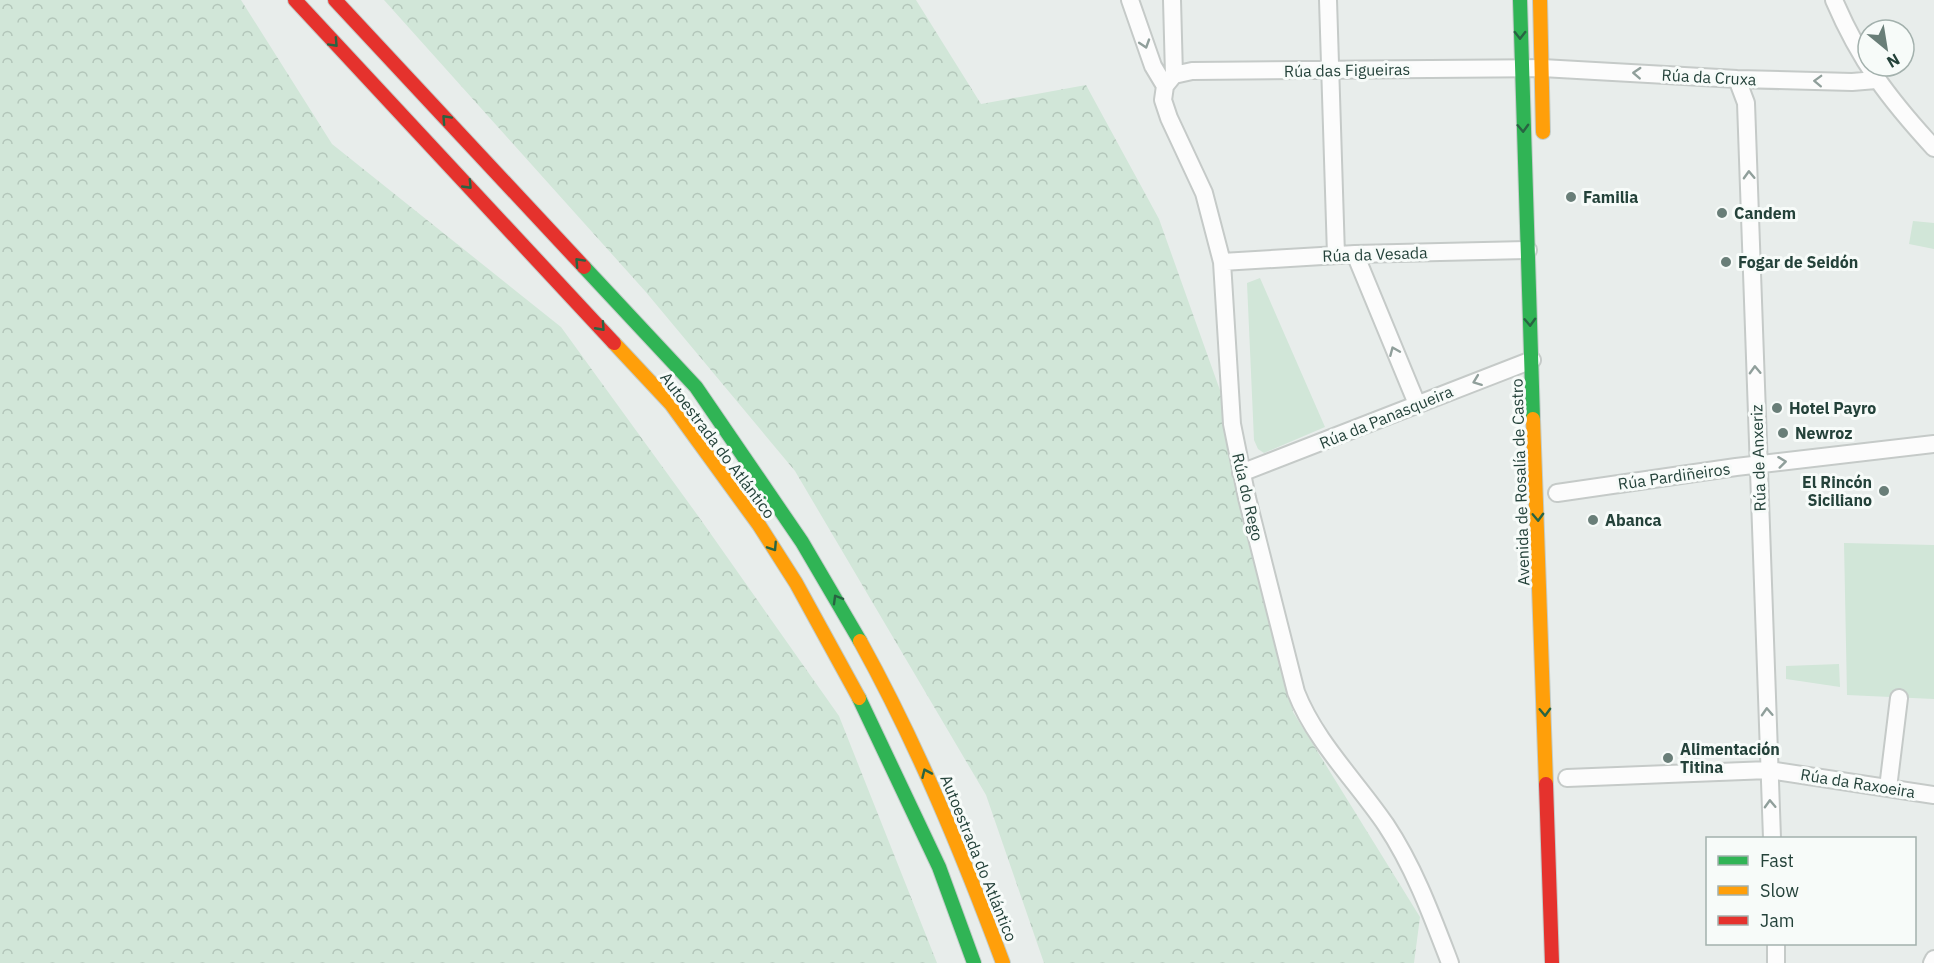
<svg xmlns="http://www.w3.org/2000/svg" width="1934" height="963" viewBox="0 0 1934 963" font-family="'IBM Plex Sans',sans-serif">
<defs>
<pattern id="forest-crowns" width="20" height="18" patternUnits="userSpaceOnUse" patternTransform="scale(1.5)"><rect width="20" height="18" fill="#d1e6d8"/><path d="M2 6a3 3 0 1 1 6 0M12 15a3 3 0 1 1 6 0" fill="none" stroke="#b3c6ba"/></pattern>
</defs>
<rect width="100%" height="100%" fill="#e8edeb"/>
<path fill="url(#forest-crowns)" d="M 0,0 L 241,0 L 332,144 L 561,327 L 701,520 L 839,716 L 937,963 L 0,963 Z
M 384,0 L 916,0 L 981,104 L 1086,85 L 1159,219 L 1232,424 L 1293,712 L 1420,917 L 1414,963 L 1044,963 L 986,795 L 795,471 L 645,291 Z"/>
<path fill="#d1e6d8" d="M 1913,221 L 1934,223 L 1934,249 L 1909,244 Z
M 1260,278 L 1325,427 L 1264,453 L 1258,449 L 1254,440 L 1247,283 Z
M 1844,543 L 1934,545 L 1934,699 L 1847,695 Z
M 1839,664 L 1840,687 L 1786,679 L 1786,666 Z"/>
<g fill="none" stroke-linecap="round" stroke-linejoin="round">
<defs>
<path id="street" d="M 1130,0 L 1153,66 L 1165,86
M 1172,0 L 1174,75 L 1165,86 L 1163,100 L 1169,118 L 1204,193 L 1222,262 L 1232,424 L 1247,498 L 1296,692 C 1315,741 1356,781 1386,825 C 1414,867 1432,916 1450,963
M 1328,0 L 1336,255
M 1834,0 C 1860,61 1889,99 1934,148
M 1174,75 L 1192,71 L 1542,68 L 1737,79 L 1852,82 L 1876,80
M 1737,79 L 1746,103 L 1772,838
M 1355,254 L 1417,404
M 1222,262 L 1355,254 L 1528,250
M 1241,473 L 1532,360
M 1557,493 L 1736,467 L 1934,444
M 1567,778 L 1769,770 L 1934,795
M 1888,788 L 1899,698
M 1776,944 L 1776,963
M 1932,963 L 1934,959"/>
<path id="fast" d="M 1520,0 L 1533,419
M 584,267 L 696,387 L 802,542 L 860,641
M 859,698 L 939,867 L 974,963"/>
<path id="slow" d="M 1540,0 L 1543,132
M 614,343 L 671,404 L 759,525 L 796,583 L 859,698
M 1533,419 L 1546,784
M 860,641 C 917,744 962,853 1003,963"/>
<path id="jam" d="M 295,0 L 614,343
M 335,0 L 584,267
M 1546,784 L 1552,963"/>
</defs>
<use href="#street" stroke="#c5cac8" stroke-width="20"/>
<use href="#fast" stroke="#c3ccc9" stroke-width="16"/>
<use href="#slow" stroke="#c3ccc9" stroke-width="16"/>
<use href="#jam" stroke="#c3ccc9" stroke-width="16"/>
<use href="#street" stroke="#fcfcfc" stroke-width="16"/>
<use href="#fast" stroke="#30b455" stroke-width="14"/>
<use href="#slow" stroke="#ff9f0a" stroke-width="14"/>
<use href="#jam" stroke="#e5322d" stroke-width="14"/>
</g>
<defs><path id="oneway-chevron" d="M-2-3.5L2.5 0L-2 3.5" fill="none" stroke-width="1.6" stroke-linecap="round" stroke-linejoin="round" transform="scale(1.5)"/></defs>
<g stroke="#286442">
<use href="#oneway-chevron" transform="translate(1520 35) rotate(90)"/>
<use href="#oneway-chevron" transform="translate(334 43) rotate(47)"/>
<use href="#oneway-chevron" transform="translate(446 119) rotate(-133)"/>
<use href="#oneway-chevron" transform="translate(1523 128) rotate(88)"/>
<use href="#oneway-chevron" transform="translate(468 185) rotate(46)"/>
<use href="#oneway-chevron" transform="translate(579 262) rotate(-133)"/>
<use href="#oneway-chevron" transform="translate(1530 322) rotate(88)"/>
<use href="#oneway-chevron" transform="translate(601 327) rotate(48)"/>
<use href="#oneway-chevron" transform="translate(1538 517) rotate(88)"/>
<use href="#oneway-chevron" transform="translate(773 547) rotate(57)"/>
<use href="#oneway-chevron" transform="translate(837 599) rotate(-120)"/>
<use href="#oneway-chevron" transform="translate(1545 712) rotate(88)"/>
<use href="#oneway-chevron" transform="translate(926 773) rotate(-114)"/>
</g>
<g stroke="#909f9b">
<use href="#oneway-chevron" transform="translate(1145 44) rotate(72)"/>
<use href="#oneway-chevron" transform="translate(1637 73) rotate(-177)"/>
<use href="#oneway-chevron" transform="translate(1818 81) rotate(-178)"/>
<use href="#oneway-chevron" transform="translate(1749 175) rotate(-92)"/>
<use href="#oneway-chevron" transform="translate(1394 351) rotate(-113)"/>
<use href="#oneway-chevron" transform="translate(1755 370) rotate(-92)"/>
<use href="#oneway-chevron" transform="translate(1477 381) rotate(159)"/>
<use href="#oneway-chevron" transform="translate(1782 462) rotate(-7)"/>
<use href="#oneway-chevron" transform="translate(1767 712) rotate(-93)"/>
<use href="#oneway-chevron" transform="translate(1770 804) rotate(-92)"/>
</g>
<g fill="#697e78" stroke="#f7fbf9" stroke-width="2">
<circle cx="1571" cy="197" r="6"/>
<circle cx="1722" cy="213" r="6"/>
<circle cx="1726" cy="262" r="6"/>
<circle cx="1777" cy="408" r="6"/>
<circle cx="1783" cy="433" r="6"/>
<circle cx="1884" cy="491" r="6"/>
<circle cx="1593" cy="520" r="6"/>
<circle cx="1668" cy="758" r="6"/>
</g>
<g text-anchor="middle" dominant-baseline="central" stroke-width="6" stroke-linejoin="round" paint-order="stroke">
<g font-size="16" fill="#24423a" stroke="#f7fbf9">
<text transform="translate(1347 70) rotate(-1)">Rúa das Figueiras</text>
<text transform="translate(1709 77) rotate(3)">Rúa da Cruxa</text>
<text transform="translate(1375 254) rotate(-2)">Rúa da Vesada</text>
<text transform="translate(1386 417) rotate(-22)">Rúa da Panasqueira</text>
<text transform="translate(718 445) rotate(53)">Autoestrada do Atlántico</text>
<text transform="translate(1758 458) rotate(-92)">Rúa de Anxeriz</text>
<text transform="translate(1674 476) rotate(-8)">Rúa Pardiñeiros</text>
<text transform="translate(1520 482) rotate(-92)">Avenida de Rosalía de Castro</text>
<text transform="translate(1248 497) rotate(77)">Rúa do Rego</text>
<text transform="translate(1858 783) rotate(9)">Rúa da Raxoeira</text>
<text transform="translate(979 858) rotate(68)">Autoestrada do Atlántico</text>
</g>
<g font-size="16" font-weight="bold" fill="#24423a" stroke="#f7fbf9" text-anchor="start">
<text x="1583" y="197">Familia</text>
<text x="1734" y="213">Candem</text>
<text x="1738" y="262">Fogar de Seidón</text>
<text x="1789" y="408">Hotel Payro</text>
<text x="1795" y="433">Newroz</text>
<text x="1872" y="482" text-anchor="end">El Rincón<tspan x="1872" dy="18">Siciliano</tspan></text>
<text x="1605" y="520">Abanca</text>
<text x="1680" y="749">Alimentación<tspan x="1680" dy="18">Titina</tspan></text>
</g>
</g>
<rect x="1706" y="837" width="210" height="108" fill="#f7fbf9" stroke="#a3b1ad" stroke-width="1.5"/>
<rect x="1718" y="856" width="30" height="9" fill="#30b455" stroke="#a3b1ad" stroke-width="1.5"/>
<text x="1760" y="867" font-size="18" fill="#24423a">Fast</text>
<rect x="1718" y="886" width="30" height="9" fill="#ff9f0a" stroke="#a3b1ad" stroke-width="1.5"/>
<text x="1760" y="897" font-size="18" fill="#24423a">Slow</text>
<rect x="1718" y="916" width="30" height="9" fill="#e5322d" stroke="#a3b1ad" stroke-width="1.5"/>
<text x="1760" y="927" font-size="18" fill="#24423a">Jam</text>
<g transform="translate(1886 48) rotate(150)"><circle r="28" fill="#f7fbf9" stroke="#a3b1ad" stroke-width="1.5"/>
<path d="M0-4.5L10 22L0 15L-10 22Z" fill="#697e78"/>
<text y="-9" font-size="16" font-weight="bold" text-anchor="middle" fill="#24423a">N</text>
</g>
</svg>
